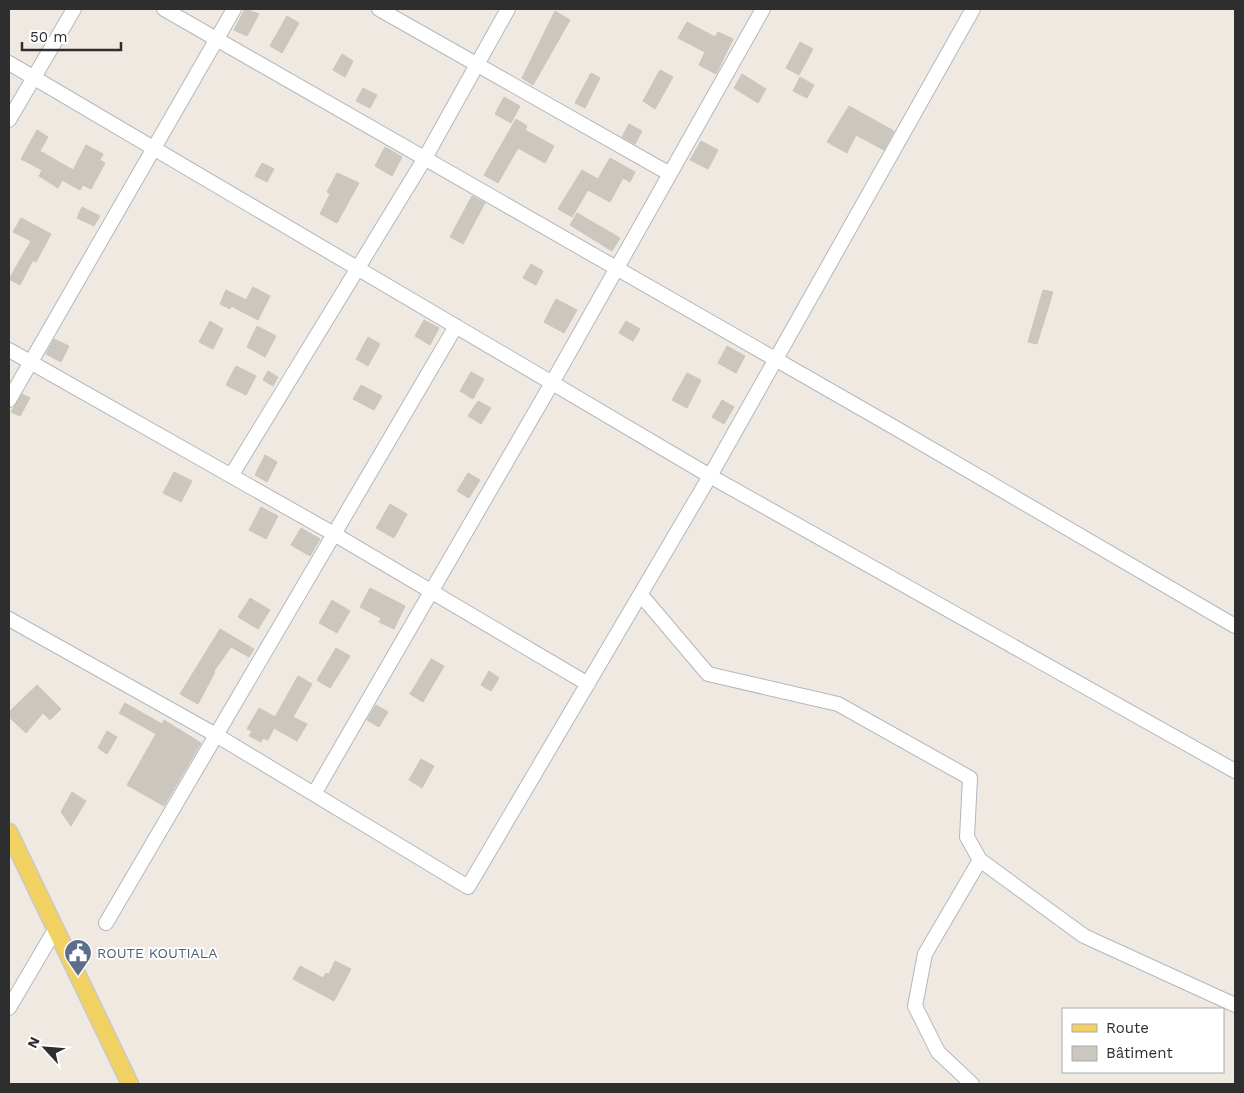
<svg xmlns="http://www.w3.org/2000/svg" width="1244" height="1093" viewBox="0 0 1244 1093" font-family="'Work Sans',sans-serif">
<rect width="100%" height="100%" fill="#efe9e1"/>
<path fill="#cbc7bf" stroke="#cbc5ba" d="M 245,9 L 259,14 L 247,36 L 234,30 Z
M 555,11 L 570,20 L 533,85 L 522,78 Z
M 287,16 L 299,23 L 282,53 L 270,46 Z
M 687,22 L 715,37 L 718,32 L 733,39 L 716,74 L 699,65 L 705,52 L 678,38 Z
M 800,42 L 813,49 L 799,75 L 786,68 Z
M 342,54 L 353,61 L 345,77 L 333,70 Z
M 660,70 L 673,77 L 655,109 L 643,101 Z
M 591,73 L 600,78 L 585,108 L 575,103 Z
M 742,74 L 766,89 L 758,103 L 734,88 Z
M 800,77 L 814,85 L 807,98 L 793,91 Z
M 363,88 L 377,95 L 370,108 L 356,101 Z
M 504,97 L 520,106 L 511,123 L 495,114 Z
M 849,106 L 894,131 L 884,150 L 856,135 L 847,153 L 827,142 Z
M 516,119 L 527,126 L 525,130 L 554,146 L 545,163 L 518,148 L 498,183 L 484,175 Z
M 629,124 L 642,131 L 635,144 L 622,137 Z
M 37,130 L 48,137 L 40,151 L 73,170 L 86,145 L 103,154 L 100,160 L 105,163 L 91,189 L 83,185 L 80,190 L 62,180 L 58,188 L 39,176 L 42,170 L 21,159 Z
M 701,141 L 718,150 L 708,169 L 690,160 Z
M 385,147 L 402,157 L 392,176 L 375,166 Z
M 610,158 L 635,172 L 630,182 L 623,178 L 610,202 L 588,190 L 572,217 L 558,209 L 582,170 L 598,179 Z
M 262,163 L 274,169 L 267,182 L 255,176 Z
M 337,173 L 359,183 L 337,223 L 320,214 L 330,194 L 327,192 Z
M 472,196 L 485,203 L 463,244 L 450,237 Z
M 82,207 L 100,216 L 94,226 L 77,218 Z
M 577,213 L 620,238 L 612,251 L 570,225 Z
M 21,218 L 51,234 L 36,262 L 33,260 L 20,285 L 9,279 L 31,241 L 13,232 Z
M 531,264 L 543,271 L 536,285 L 523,278 Z
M 253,287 L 270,296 L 258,320 L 231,306 L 230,309 L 220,304 L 226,290 L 246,300 Z
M 1043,290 L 1053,292 L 1037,344 L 1028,342 Z
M 556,299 L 577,310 L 564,333 L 544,322 Z
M 424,320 L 439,328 L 430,345 L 415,336 Z
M 210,321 L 223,329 L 213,349 L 199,342 Z
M 626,321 L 640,329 L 633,341 L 619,333 Z
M 257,326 L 276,336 L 265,357 L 247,347 Z
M 368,337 L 380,344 L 368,366 L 356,359 Z
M 54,339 L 69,346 L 61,362 L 46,354 Z
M 727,346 L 745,356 L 736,373 L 718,363 Z
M 236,366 L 256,376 L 246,395 L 226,385 Z
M 268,371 L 278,377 L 273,386 L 263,380 Z
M 471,372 L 484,379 L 473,399 L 460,391 Z
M 687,373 L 701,380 L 687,408 L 672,400 Z
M 361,385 L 382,396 L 374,410 L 353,399 Z
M 22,394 L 30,398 L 20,416 L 11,412 Z
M 722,400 L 734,407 L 724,424 L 712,417 Z
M 478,401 L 491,408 L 481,424 L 468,416 Z
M 265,455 L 277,462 L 267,482 L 255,475 Z
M 174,472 L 192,481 L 181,502 L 163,493 Z
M 468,473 L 480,480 L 469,498 L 457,491 Z
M 390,504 L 407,514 L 394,538 L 376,528 Z
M 261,507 L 278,516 L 266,539 L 249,530 Z
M 301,528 L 320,539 L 310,556 L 291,545 Z
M 370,588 L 405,606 L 394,629 L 379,622 L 381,618 L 360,607 Z
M 250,598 L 270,610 L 258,629 L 238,617 Z
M 332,600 L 350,611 L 337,633 L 319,623 Z
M 220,629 L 254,649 L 249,657 L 231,647 L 214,671 L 215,672 L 198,704 L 180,694 Z
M 336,648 L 350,656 L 330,688 L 317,680 Z
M 431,659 L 444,666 L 423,702 L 410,694 Z
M 489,671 L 499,678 L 491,691 L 481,685 Z
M 298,676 L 312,684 L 293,717 L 307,724 L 297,741 L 274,728 L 268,740 L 263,738 L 261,742 L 249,736 L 252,731 L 247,729 L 259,708 L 275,717 Z
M 37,685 L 61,709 L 50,720 L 43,713 L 26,733 L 9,717 L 9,712 Z
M 125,703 L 162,724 L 164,720 L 201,743 L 164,806 L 127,785 L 156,734 L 119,713 Z
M 376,705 L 388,712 L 379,727 L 367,720 Z
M 107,731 L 117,737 L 107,754 L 98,748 Z
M 421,759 L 434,766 L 422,788 L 409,780 Z
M 72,792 L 86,801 L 71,826 L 61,812 Z
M 335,961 L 351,969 L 334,1001 L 293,979 L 300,966 L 323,978 L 326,973 L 329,974 Z"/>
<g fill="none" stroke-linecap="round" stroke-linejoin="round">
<defs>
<path id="minor" d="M 164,9 L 892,426 L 1235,626
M 379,9 L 670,174
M 9,63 L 710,476 L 1235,771
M 9,120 L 74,9
M 9,350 L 334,534 L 588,684
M 9,400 L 234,9
M 231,476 L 425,158 L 508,9
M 641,595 L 708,674 L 838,704 L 970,778 L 967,837 L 980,860 L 1084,936 L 1235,1005
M 9,619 L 216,735 L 468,887 L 710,476 L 973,9
M 314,794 L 552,383 L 763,9
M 106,923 L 456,326
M 9,1008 L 56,928
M 972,1084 L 938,1052 L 915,1006 L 925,954 L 980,860"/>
<path id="major" d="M 9,832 L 130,1084"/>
</defs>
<use href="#minor" stroke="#b4b7c1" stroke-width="16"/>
<use href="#major" stroke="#c9c9c9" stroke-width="19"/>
<use href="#minor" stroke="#fff" stroke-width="14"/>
<use href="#major" stroke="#f2d163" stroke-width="16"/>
</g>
<defs>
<symbol id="civic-pin" viewBox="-11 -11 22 30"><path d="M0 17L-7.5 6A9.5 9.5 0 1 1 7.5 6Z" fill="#5c6f8a" stroke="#fff"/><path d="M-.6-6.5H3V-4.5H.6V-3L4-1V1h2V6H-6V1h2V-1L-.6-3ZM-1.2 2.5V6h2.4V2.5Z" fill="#fff"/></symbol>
</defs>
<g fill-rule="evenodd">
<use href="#civic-pin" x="62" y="937" width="32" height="43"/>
</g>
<g text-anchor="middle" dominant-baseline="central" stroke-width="4" stroke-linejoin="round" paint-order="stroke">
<g font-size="14" fill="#4e5e75" stroke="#fff" text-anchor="start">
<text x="97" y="953">ROUTE KOUTIALA</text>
</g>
</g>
<rect width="1244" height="1093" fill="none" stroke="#2e2e2e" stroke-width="20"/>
<rect x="1062" y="1008" width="162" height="65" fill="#ffffff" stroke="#ababab"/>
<rect x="1072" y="1024" width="25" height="8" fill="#f2d163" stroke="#ababab"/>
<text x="1106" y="1033" font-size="15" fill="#2e2e2e">Route</text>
<rect x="1072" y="1046" width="25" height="15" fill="#cbc7bf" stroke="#ababab"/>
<text x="1106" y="1058" font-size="15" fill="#2e2e2e">Bâtiment</text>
<g transform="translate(45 1048) rotate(296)" stroke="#ffffff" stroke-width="4" paint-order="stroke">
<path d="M0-4L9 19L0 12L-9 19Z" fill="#2e2e2e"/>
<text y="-8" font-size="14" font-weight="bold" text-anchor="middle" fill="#2e2e2e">N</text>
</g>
<path d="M22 42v8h99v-8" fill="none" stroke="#2e2e2e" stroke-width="2.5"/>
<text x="30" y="42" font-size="15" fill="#2e2e2e" stroke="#ffffff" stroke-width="4" paint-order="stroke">50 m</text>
</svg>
